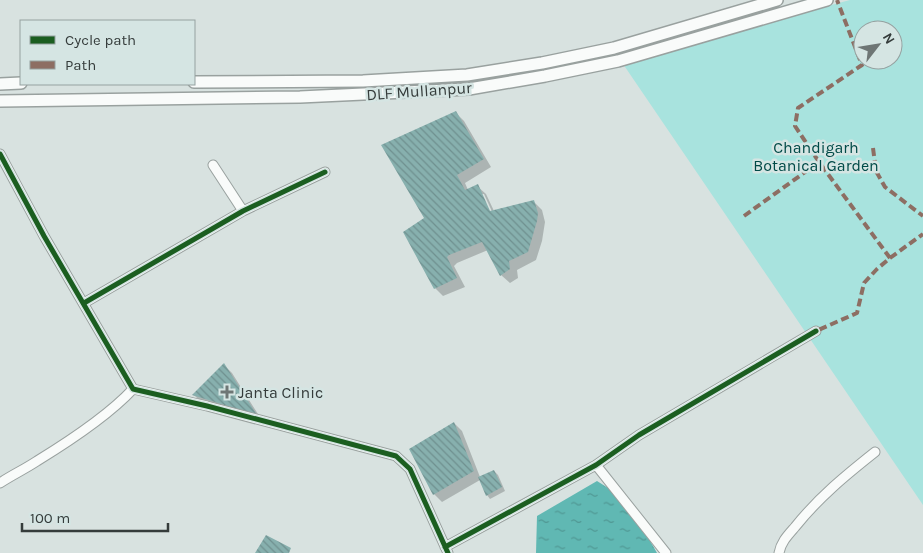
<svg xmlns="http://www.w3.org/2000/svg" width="923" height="553" viewBox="0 0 923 553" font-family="Karla,sans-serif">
<defs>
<pattern id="water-ripples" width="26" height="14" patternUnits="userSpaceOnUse" patternTransform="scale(1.25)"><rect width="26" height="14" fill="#60b8b3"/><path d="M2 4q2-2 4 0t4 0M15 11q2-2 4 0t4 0" fill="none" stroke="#509793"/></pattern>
<pattern id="building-back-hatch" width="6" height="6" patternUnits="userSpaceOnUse" patternTransform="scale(1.25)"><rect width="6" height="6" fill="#87b0ae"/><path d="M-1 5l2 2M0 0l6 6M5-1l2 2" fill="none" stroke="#6f908f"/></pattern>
</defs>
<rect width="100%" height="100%" fill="#d8e2e0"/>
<path fill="#a8e3de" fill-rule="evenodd" d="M 850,0 L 923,0 L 923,505 L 621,61 ZM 863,30 L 893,30 L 893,60 L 863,60 Z"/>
<path fill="url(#water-ripples)" d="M 597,481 L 627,500 L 657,553 L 536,553 L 537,516 Z"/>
<path fill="#0003" fill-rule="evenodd" d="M 456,113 L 464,121 L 491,167 L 465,183 L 468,190 L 477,186 L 486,194 L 494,211 L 534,202 L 542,210 L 545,222 L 542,241 L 536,260 L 517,270 L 518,278 L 510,283 L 501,275 L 488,250 L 457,263 L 454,266 L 465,287 L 443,296 L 435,288 L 425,218 ZM 481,194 L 484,194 L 494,216 L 492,217 Z
M 224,365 L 232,373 L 263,422 L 202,403 L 194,395 Z
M 454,423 L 462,431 L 480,477 L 494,471 L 498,475 L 505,491 L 490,499 L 487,495 L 480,480 L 442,502 L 434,494 Z"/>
<path fill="url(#building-back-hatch)" d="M 456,111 L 484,159 L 457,175 L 465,190 L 478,184 L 490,211 L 534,200 L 538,213 L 537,221 L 528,252 L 509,261 L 510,269 L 500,276 L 482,242 L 449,255 L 447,257 L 457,278 L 434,289 L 403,232 L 424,218 L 381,145 Z
M 224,363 L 257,415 L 192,395 Z
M 454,422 L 474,471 L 433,495 L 409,449 Z
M 494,470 L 502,487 L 486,496 L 478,477 Z
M 266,535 L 291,548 L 289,553 L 255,553 Z"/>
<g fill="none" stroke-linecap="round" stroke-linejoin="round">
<defs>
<path id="minor" d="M 0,154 L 44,236 L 133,389 L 207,406 L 396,456 L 410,469 L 448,553
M 213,165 L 243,211
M 84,303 L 243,211 L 325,172
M 596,465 L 666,553
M 0,483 C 12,475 25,469 37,461 C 68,442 108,416 133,389
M 445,547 L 596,465 L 639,435 L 816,331
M 779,553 C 781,542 788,535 795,527 C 819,497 846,475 875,452"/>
<path id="major" d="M 194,82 L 363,81 L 467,75 L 542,63 L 614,48 L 777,0
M 0,84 L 21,83
M 0,101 L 300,97 L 469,89 L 545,76 L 618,61 L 827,0"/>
</defs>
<use href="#minor" stroke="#99a19f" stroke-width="11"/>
<use href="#major" stroke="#99a19f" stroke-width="14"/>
<use href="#minor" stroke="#f9fbfa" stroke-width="9"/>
<use href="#major" stroke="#f9fbfa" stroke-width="11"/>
<path stroke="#8d6e63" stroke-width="4" stroke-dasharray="8 4" stroke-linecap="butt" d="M 873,148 L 876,171 L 885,187 L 923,216
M 819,162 L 795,126 L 798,108 L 862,65 L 837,0
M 744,216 L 819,162 L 890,258 L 877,269 L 864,283 L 857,313 L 816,331
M 890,258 L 923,234"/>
<defs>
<path id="cycleway" d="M 0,154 L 44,236 L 133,389 L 207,406 L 396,456 L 410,469 L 448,553
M 84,303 L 243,211 L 325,172
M 445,547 L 596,465 L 639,435 L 816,331"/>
</defs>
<use href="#cycleway" stroke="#d5e5e3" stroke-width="8"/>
<use href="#cycleway" stroke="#1b5e20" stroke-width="5"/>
</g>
<path fill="#6e7675" stroke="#d5e5e3" stroke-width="2" d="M224.5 384.5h5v5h5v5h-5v5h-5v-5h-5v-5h5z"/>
<g text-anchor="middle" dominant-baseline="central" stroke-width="5" stroke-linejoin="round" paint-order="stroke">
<g font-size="16" fill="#353c3b" stroke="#d5e5e3">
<text transform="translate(419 91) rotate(-4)">DLF Mullanpur</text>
</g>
<g font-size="16" fill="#004a47" stroke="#d5e5e3">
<text x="816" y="147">Chandigarh<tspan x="816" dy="18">Botanical Garden</tspan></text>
</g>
<g font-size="16" fill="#353c3b" stroke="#d5e5e3" text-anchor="start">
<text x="238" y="392">Janta Clinic</text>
</g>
</g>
<rect x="20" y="20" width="175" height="65" fill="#d5e5e3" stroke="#95a1a0"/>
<rect x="30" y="36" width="25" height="8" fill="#1b5e20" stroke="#95a1a0"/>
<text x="65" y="45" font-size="15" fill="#353c3b">Cycle path</text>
<rect x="30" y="61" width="25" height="8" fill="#8d6e63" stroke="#95a1a0"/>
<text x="65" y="70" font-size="15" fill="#353c3b">Path</text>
<g transform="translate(878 45) rotate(59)"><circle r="24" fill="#d5e5e3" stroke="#95a1a0"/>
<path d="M0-4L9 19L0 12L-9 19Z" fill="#6e7675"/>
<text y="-8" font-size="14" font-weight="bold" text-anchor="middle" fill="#353c3b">N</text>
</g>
<path d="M22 523v8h146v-8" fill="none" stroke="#353c3b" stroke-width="2.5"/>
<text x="30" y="523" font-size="15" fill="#353c3b" stroke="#d5e5e3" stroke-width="4" paint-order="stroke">100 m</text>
</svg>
